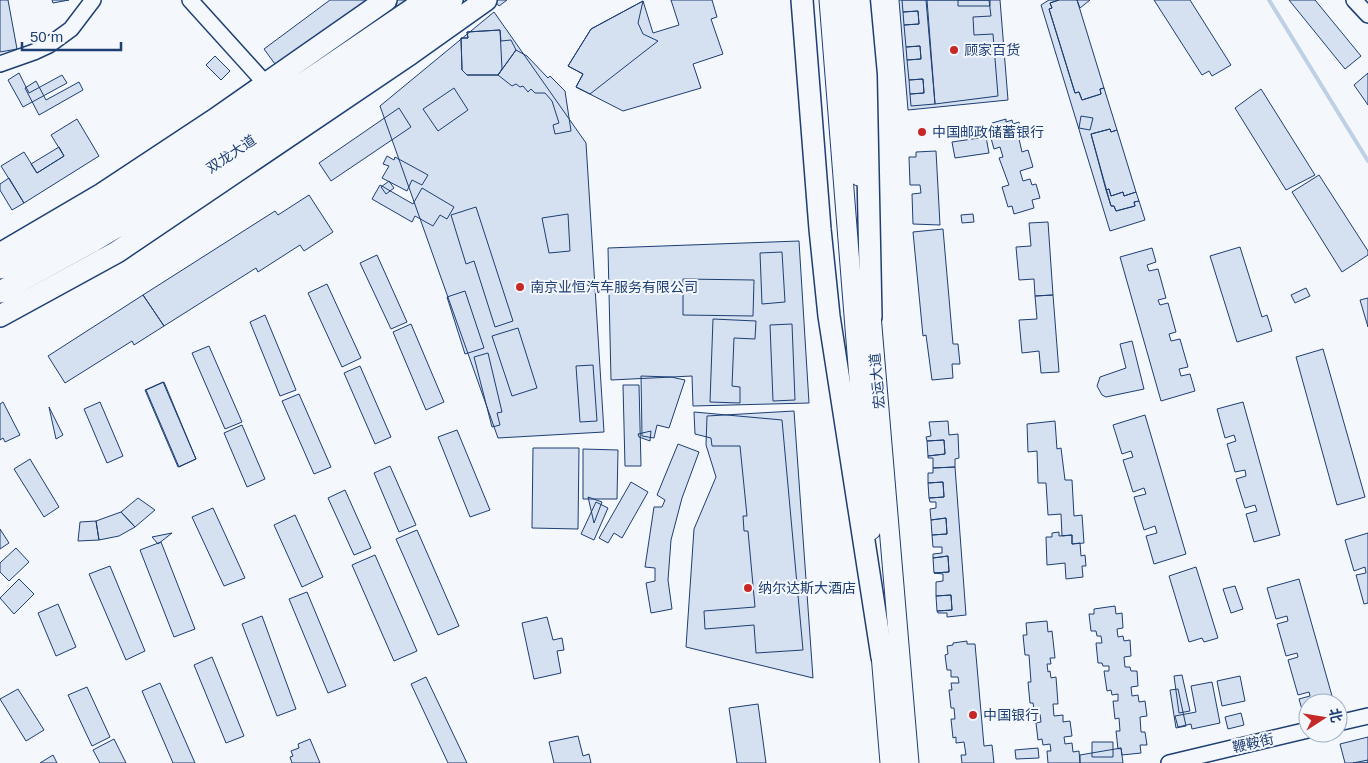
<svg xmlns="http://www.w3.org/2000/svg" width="1368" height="763" viewBox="0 0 1368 763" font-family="Helvetica,'Noto Sans SC',sans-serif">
<rect width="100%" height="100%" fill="#f4f7fb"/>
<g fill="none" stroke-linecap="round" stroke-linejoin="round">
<path stroke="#bed0e5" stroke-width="4" d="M 1269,0 L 1368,161"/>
</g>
<path fill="#d5e0f0" stroke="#1d3f73" d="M 0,0 L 8,0 L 17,49 L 0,52 Z
M 52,0 L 69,0 L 53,3 Z
M 330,0 L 407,0 L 291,86 L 264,49 Z
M 494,0 L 507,0 L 499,6 Z
M 671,0 L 712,0 L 717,17 L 711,19 L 723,54 L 693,64 L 701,88 L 623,111 L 576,87 L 583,74 L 568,66 L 591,29 L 643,1 L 653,33 L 679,25 Z
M 899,0 L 1000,0 L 1008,100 L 908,110 Z
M 902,0 L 926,0 L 935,104 L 911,106 L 910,94 L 924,93 L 923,79 L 909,80 L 907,60 L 921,59 L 920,46 L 906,47 L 904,25 L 919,24 L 918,11 L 903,12 Z
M 927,0 L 989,0 L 991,16 L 973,17 L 974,35 L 993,34 L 998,96 L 935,104 Z
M 958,0 L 990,0 L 990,6 L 958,6 Z
M 1049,0 L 1059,0 L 1050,3 L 1052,8 L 1049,9 L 1075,93 L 1079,92 L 1082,100 L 1101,94 L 1100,89 L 1104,88 L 1117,130 L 1111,132 L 1110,129 L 1091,134 L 1111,206 L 1114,206 L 1116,211 L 1135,206 L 1134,202 L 1139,201 L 1145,220 L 1110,231 L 1041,5 Z
M 1059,0 L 1077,0 L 1104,88 L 1100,89 L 1101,94 L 1082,100 L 1079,92 L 1075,93 L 1049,9 L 1052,8 L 1050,3 Z
M 1077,0 L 1090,0 L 1080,8 Z
M 1154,0 L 1190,0 L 1231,65 L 1212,76 L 1209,71 L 1202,75 Z
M 1289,0 L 1315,0 L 1361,56 L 1345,69 Z
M 643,1 L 638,23 L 643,34 L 658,41 L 590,94 L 576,87 L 583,74 L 568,66 L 591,29 Z
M 918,11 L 919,24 L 904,25 L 903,12 Z
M 494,12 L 586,143 L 604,432 L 498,438 L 380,106 Z
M 500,30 L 502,69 L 498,75 L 467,75 L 462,70 L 461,38 L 468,38 L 467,32 Z
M 500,30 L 501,41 L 511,40 L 516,50 L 498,75 L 467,75 L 462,70 L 461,38 L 468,38 L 467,32 Z
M 920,46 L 921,59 L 907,60 L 906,47 Z
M 516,50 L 527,56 L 548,78 L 550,76 L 565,91 L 571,131 L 555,134 L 553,125 L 559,123 L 552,101 L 545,93 L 535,93 L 531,89 L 528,92 L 523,86 L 520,87 L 516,84 L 512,86 L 498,75 Z
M 215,56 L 230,71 L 221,80 L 206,65 Z
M 19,73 L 29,93 L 62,75 L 67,83 L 23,107 L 8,80 Z
M 1368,73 L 1368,105 L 1354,85 Z
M 923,79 L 924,93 L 910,94 L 909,80 Z
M 36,81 L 46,100 L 79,82 L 83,90 L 39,115 L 25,88 Z
M 454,88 L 468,110 L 438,131 L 423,109 Z
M 1261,89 L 1315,175 L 1286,190 L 1235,108 Z
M 399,108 L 411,127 L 331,181 L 319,163 Z
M 1081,116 L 1093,118 L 1090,130 L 1079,128 Z
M 77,119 L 99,156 L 24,203 L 1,166 L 24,152 L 37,173 L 64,156 L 51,135 Z
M 1006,119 L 1006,122 L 1012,120 L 1013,124 L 1019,122 L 1023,137 L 1019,139 L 1022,152 L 1028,150 L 1033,167 L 1020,171 L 1023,181 L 1030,179 L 1032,185 L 1036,184 L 1040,198 L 1032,200 L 1034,208 L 1014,214 L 1012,206 L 1008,207 L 1002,187 L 1009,185 L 999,158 L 1003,157 L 1000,147 L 994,149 L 989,131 L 993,130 L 992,123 Z
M 1110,129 L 1111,132 L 1117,130 L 1136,192 L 1124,196 L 1123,192 L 1111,196 L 1109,189 L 1106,190 L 1091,134 Z
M 986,137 L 989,153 L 955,158 L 952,142 Z
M 59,147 L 64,156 L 37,173 L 31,164 Z
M 936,151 L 940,225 L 913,224 L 912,194 L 921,193 L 920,185 L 910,185 L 909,157 L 916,157 L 916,152 Z
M 387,156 L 394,160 L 395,157 L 428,175 L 422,185 L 412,180 L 407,191 L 382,178 L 389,166 L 383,164 Z
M 1319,175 L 1368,251 L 1368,255 L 1342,272 L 1292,192 Z
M 9,178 L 24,203 L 12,210 L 0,190 L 0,184 Z
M 389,181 L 394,188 L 386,194 L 381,187 Z
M 380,185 L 413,204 L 422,188 L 454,207 L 447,219 L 440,215 L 433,226 L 415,216 L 412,222 L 372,199 Z
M 1109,189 L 1111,196 L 1123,192 L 1124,196 L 1136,192 L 1139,201 L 1134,202 L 1135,206 L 1116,211 L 1114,206 L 1111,206 L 1106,190 Z
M 309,195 L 333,232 L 304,251 L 300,245 L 258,272 L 256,268 L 164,326 L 143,295 L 275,211 L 278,215 Z
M 476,207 L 513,321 L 495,327 L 474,261 L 466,264 L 451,215 Z
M 568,214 L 570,251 L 549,253 L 542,218 Z
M 973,214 L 974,222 L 962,223 L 961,215 Z
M 1048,222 L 1053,295 L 1035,296 L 1034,279 L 1019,280 L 1016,247 L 1031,246 L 1029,223 Z
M 943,229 L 953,344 L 958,344 L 960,364 L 952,364 L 953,378 L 932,380 L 926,335 L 923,336 L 913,232 Z
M 799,241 L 809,403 L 693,406 L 692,376 L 611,380 L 608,248 Z
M 1240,247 L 1262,317 L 1267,315 L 1272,331 L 1237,342 L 1210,256 Z
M 1152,248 L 1156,262 L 1147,265 L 1149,271 L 1158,269 L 1166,298 L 1158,300 L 1160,305 L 1168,303 L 1176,332 L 1169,334 L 1171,341 L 1180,339 L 1188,367 L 1179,369 L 1181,376 L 1190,374 L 1195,391 L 1161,401 L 1120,257 Z
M 782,252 L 785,302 L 762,304 L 760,253 Z
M 377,255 L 407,322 L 391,329 L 360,263 Z
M 683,279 L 754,280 L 753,316 L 683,315 Z
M 327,284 L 361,358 L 342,367 L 308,293 Z
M 1306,288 L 1310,296 L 1295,303 L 1291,295 Z
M 465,291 L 484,348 L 465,354 L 447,297 Z
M 143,295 L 164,326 L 134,345 L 132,341 L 65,383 L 48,356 Z
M 1053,295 L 1059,372 L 1041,373 L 1039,351 L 1022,353 L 1019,320 L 1037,319 L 1035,296 Z
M 1368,298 L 1368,327 L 1360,300 Z
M 265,315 L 296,390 L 280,396 L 250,322 Z
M 713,319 L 756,321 L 755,339 L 734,338 L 732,386 L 740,387 L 740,403 L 710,402 Z
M 411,324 L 444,402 L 426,410 L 393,332 Z
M 792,324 L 795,400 L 773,401 L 770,325 Z
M 518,328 L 537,388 L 512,396 L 492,336 Z
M 1132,341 L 1144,389 L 1106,397 L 1102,395 L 1097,386 L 1100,377 L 1126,368 L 1120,344 Z
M 209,346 L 242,422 L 225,429 L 192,353 Z
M 1323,349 L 1365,497 L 1337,505 L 1296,357 Z
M 488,353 L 502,412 L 497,413 L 500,425 L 492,427 L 474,357 Z
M 593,365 L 597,421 L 580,422 L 576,366 Z
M 360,366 L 391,437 L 375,444 L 344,373 Z
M 641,376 L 671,377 L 685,380 L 669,428 L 657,425 L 654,438 L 642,436 Z
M 163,382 L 196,459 L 178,467 L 145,390 Z
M 164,382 L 196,459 L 179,467 L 146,390 Z
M 623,385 L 639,385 L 641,466 L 625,466 Z
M 299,394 L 331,467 L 314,474 L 282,401 Z
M 3,402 L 20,435 L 5,442 L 3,438 L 0,440 L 0,404 Z
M 100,402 L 123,456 L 107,463 L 84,409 Z
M 1243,402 L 1280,535 L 1254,542 L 1246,514 L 1257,511 L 1255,505 L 1245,508 L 1236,479 L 1246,476 L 1245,470 L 1235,472 L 1227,444 L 1236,441 L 1234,435 L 1225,438 L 1217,409 Z
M 49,407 L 63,435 L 56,439 Z
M 794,411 L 813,678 L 686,647 L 694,529 L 716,477 L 706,445 L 707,416 Z
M 694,412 L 782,420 L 803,650 L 756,653 L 754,625 L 705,629 L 704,611 L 755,607 L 748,531 L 744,531 L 743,516 L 747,516 L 740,446 L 712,446 L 711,438 L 695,434 Z
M 1145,415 L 1186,554 L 1154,564 L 1146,536 L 1157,533 L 1155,526 L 1144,530 L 1134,497 L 1146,494 L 1144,488 L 1133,492 L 1123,460 L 1133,457 L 1131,451 L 1122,454 L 1113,425 Z
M 948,421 L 949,435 L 958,434 L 959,458 L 955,459 L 955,467 L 933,468 L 933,458 L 928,458 L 928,456 L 945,454 L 944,440 L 927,441 L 926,437 L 931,436 L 929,422 Z
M 1055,421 L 1057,449 L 1061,448 L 1065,480 L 1072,480 L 1074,516 L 1082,515 L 1084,543 L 1072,544 L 1072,535 L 1062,536 L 1061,514 L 1048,515 L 1046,483 L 1038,483 L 1037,451 L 1028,452 L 1027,424 Z
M 242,425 L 265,479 L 247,487 L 224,433 Z
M 457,430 L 490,510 L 470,517 L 438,437 Z
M 651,431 L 650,441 L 639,437 L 638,434 Z
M 944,440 L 945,454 L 928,456 L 927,441 Z
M 678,444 L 699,452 L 682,498 L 671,540 L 668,580 L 672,609 L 651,613 L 646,583 L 655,581 L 655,568 L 645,567 L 654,507 L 662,507 L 665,500 L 657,495 Z
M 533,448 L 579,448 L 578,529 L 532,528 Z
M 583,449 L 618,450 L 617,499 L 583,499 Z
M 30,459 L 59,507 L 44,517 L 14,469 Z
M 390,466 L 416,525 L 399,532 L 374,473 Z
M 955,467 L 966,615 L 947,617 L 947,613 L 938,613 L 937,611 L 952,610 L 951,595 L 936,596 L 936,582 L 943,581 L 943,574 L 934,573 L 949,572 L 948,556 L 933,558 L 933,554 L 942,553 L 942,547 L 933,547 L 932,535 L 947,534 L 946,518 L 931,520 L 930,509 L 936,508 L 936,502 L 930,502 L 929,498 L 944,497 L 943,482 L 928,483 L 928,473 L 933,473 L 933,468 Z
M 631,482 L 648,492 L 622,538 L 614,533 L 608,543 L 599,538 Z
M 943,482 L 944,497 L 929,498 L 928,483 Z
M 345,490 L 371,548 L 354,555 L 328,498 Z
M 588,497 L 602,502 L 594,523 Z
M 138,498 L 155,510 L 135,527 L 121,512 Z
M 596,502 L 608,508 L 594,540 L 581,534 Z
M 213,508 L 245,578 L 224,586 L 192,517 Z
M 121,512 L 135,527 L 119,536 L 99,540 L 96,521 Z
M 295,515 L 323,577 L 302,587 L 274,525 Z
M 946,518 L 947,534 L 932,535 L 931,520 Z
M 96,521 L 99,540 L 78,541 L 80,522 Z
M 0,529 L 9,543 L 0,549 Z
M 417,530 L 459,626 L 438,635 L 396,539 Z
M 1059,532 L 1059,536 L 1072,535 L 1072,544 L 1080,543 L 1081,556 L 1085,555 L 1086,566 L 1082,566 L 1083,577 L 1066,579 L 1065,563 L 1047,565 L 1046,537 L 1052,537 L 1052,533 Z
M 172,533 L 158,544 L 152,537 Z
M 1368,533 L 1368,603 L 1364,604 L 1356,575 L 1366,573 L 1365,567 L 1354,571 L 1345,540 Z
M 161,542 L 195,629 L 174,637 L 140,550 Z
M 16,548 L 29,562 L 9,581 L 0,572 L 0,563 Z
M 375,555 L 417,651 L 394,661 L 352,565 Z
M 948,556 L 949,572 L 934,573 L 933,558 Z
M 110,566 L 145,651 L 126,660 L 89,574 Z
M 1196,567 L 1218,638 L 1204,642 L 1202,638 L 1189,642 L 1169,576 Z
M 19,579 L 34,594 L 14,614 L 0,598 Z
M 1299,579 L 1334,703 L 1308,703 L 1308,727 L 1307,727 L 1299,699 L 1310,696 L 1309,692 L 1298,695 L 1288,660 L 1298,657 L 1297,653 L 1286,656 L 1277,624 L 1288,621 L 1287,616 L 1276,619 L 1267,588 Z
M 1235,586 L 1243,609 L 1231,613 L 1223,589 Z
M 307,592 L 346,686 L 328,693 L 289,599 Z
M 951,595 L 952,610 L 937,611 L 936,596 Z
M 58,604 L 76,647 L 56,656 L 38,613 Z
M 1115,606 L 1116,614 L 1122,613 L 1123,628 L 1117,629 L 1118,637 L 1123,636 L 1124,641 L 1130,640 L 1131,656 L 1124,657 L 1125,667 L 1130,667 L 1131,671 L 1137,671 L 1138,686 L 1131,687 L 1132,696 L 1138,695 L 1139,702 L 1145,701 L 1147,716 L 1140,717 L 1141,732 L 1145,732 L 1147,745 L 1140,745 L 1141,753 L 1122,755 L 1121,748 L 1118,749 L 1116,731 L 1120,731 L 1119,718 L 1115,719 L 1113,701 L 1118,701 L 1118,694 L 1112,695 L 1111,690 L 1107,691 L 1104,671 L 1109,671 L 1109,666 L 1103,666 L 1102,663 L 1098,663 L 1096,643 L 1102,643 L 1101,636 L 1097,636 L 1096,631 L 1091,631 L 1089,614 L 1094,614 L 1094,609 Z
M 262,616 L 296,709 L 277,716 L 242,624 Z
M 547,617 L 553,640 L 562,638 L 564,650 L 557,651 L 561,673 L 534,679 L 522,623 Z
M 1047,621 L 1048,632 L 1052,631 L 1055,658 L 1050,658 L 1051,664 L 1047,664 L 1048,672 L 1050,671 L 1051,678 L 1056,677 L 1058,704 L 1053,704 L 1054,716 L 1063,715 L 1063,722 L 1070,721 L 1072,736 L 1064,737 L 1065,744 L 1072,743 L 1073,752 L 1079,751 L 1080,763 L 1048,763 L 1047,751 L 1051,751 L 1050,744 L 1043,745 L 1042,739 L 1038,740 L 1036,723 L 1041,722 L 1040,714 L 1035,715 L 1033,703 L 1030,703 L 1028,682 L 1031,682 L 1029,655 L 1025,655 L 1023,635 L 1027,635 L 1026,623 Z
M 967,641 L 967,644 L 975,644 L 984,746 L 992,745 L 994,763 L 962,763 L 961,755 L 966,755 L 964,742 L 956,743 L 956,737 L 953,738 L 951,719 L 955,719 L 954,708 L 951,708 L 949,690 L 952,690 L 951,683 L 959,683 L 958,677 L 951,677 L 951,670 L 947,670 L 945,655 L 948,654 L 947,646 L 953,645 L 953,643 Z
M 212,657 L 244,736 L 226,743 L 194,665 Z
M 1182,675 L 1190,711 L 1179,713 L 1174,676 Z
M 1240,676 L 1245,701 L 1222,706 L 1217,681 Z
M 426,677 L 467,763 L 448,763 L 411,684 Z
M 1212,682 L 1220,723 L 1192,729 L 1191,724 L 1178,727 L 1175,716 L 1196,712 L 1191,686 Z
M 160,683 L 195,763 L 173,763 L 142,691 Z
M 87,687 L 110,737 L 92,746 L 68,695 Z
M 18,689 L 44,730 L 26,741 L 0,699 Z
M 1178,689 L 1186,726 L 1176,728 L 1170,690 Z
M 758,704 L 766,763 L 737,763 L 729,708 Z
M 1241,713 L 1244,725 L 1228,729 L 1225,717 Z
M 578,736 L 583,756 L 589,754 L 591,763 L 554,763 L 549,742 Z
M 1368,737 L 1368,763 L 1345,763 L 1340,744 Z
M 114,739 L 126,763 L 100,763 L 93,750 Z
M 310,739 L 320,763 L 292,763 L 290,757 L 293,756 L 291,751 L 299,748 L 298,744 Z
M 1092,742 L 1113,742 L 1113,757 L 1092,757 Z
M 1038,748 L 1039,758 L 1016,759 L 1015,750 Z
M 1121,748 L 1123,763 L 1080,763 L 1080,755 Z
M 53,755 L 57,763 L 40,763 Z
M 1368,760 L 1368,763 L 1353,763 Z"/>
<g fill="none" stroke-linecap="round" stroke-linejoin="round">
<defs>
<path id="minor" d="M 190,0 L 266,84
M 1354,0 L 1368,15
M 0,64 L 34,52 L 49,45 L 71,29 L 93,0
M 1338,723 L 1368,716
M 1169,763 L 1308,730"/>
<path id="major" d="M 829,0 L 871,530
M 844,0 L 859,176
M 870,303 L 909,763
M 880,642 L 890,763"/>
<path id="highway" d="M 802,0 L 820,229 L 829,316 L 882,657
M 859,0 L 866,75 L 871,317
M 0,254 L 102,194 L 214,120 L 386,0
M 0,268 L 83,228 L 267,108 L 426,0
M 0,292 L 93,241 L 188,184 L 275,124 L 452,0
M 0,316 L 117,252 L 410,54 L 486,0"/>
</defs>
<use href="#minor" stroke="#1d3f73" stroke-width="18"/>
<use href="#major" stroke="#1d3f73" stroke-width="21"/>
<use href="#highway" stroke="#1d3f73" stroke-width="24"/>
<use href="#minor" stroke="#f4f7fb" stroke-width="15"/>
<use href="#major" stroke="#f4f7fb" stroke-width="19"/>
<use href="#highway" stroke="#f4f7fb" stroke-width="21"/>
</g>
<g fill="#c62828" stroke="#f4f7fb" stroke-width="2">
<circle cx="954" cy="50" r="5"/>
<circle cx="922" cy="132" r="5"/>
<circle cx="520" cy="287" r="5"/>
<circle cx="748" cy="588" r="5"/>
<circle cx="973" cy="715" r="5"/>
</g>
<g text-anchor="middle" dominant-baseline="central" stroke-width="4" stroke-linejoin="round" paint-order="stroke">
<g font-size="14" fill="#1d3f73" stroke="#f4f7fb" text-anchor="start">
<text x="964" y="50">顾家百货</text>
<text x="932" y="132">中国邮政储蓄银行</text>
<text x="530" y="287">南京业恒汽车服务有限公司</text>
<text x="758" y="588">纳尔达斯大酒店</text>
<text x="983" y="715">中国银行</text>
</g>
<g font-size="14" fill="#1d3f73" stroke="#f4f7fb">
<text transform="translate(231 154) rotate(-34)">双龙大道</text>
<text transform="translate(877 381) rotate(-95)">宏运大道</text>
<text transform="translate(1253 743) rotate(-13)">鞭鞍街</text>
</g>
</g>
<g transform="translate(1323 718) rotate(78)"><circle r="24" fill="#f4f7fb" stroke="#9eadc5"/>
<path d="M0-4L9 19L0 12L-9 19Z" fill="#c62828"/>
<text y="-8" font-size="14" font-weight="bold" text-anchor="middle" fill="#1d3f73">北</text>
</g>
<path d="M22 42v8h99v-8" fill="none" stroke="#1d3f73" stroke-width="2.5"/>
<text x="30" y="42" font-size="15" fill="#1d3f73" stroke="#f4f7fb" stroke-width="4" paint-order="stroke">50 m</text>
</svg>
